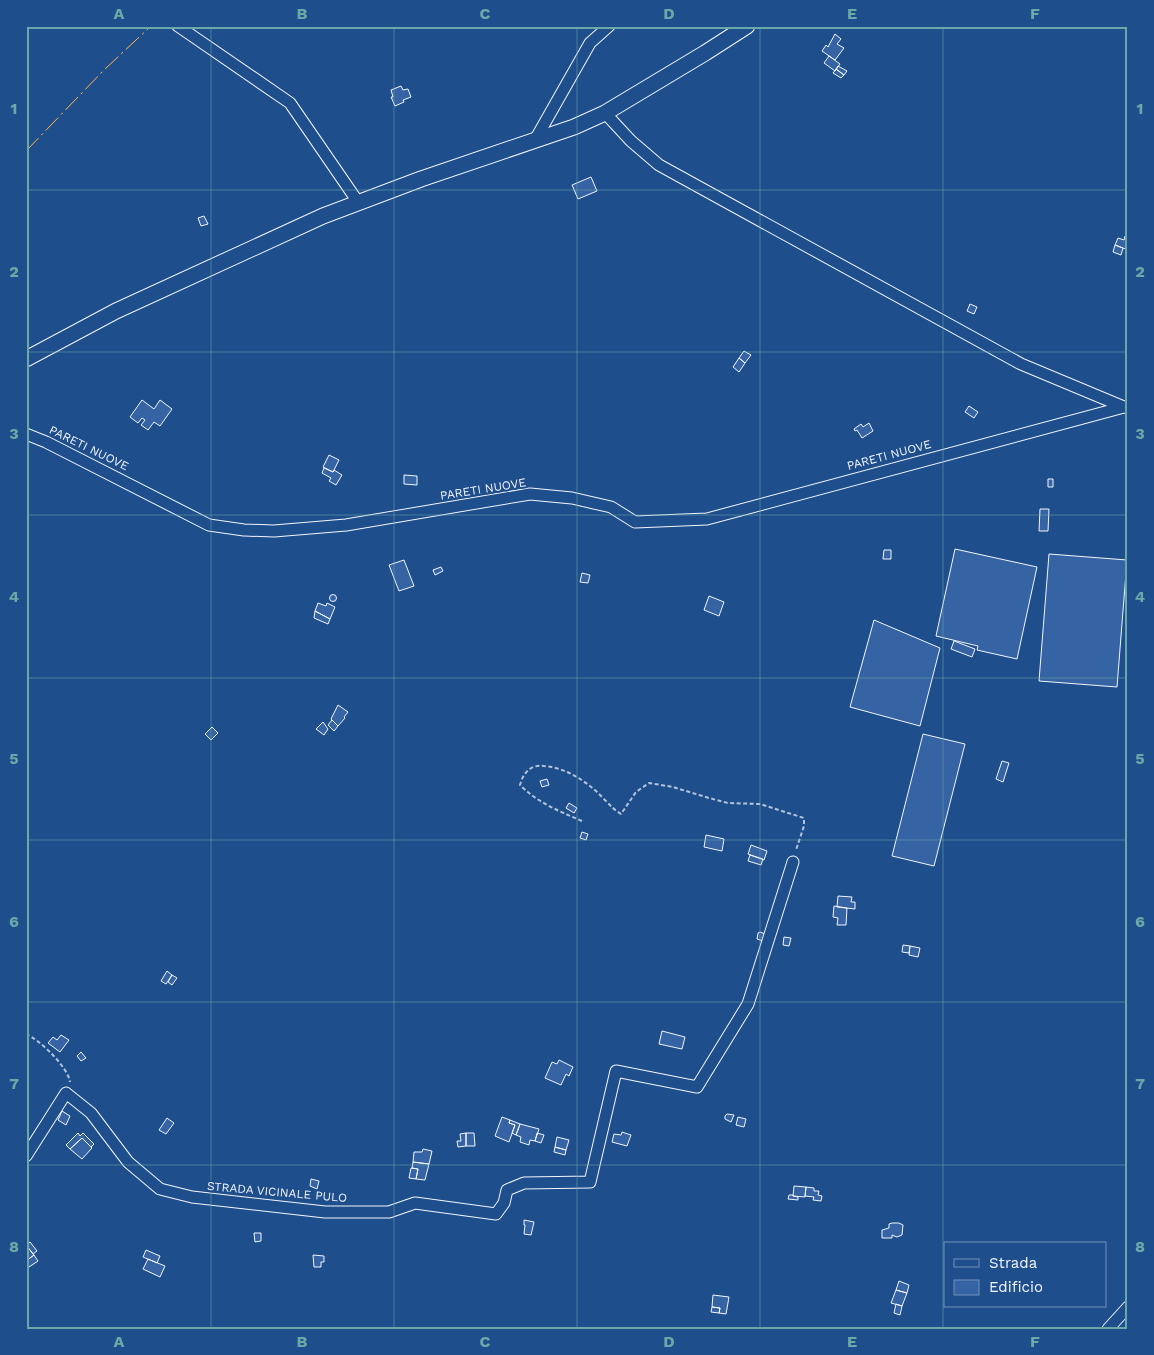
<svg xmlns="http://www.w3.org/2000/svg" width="1154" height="1355" viewBox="0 0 1154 1355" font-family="'Work Sans',sans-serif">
<rect width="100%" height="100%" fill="#1f4e8c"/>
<path fill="#3563a3" stroke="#f2f6ff" d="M 835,34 L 841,39 L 837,44 L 844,48 L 835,60 L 822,51 L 826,45 L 828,47 Z
M 829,56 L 840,64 L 835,71 L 824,63 Z
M 838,66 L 847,71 L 844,75 L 836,69 Z
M 836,69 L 844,75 L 841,78 L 833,73 Z
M 401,86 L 403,90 L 408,89 L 411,97 L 403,100 L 404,102 L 395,106 L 391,97 L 393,97 L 391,90 Z
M 591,177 L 597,191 L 578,199 L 572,185 Z
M 204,216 L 208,224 L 201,226 L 198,218 Z
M 1125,236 L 1128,237 L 1128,250 L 1115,245 L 1118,238 L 1124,240 Z
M 1115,245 L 1123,248 L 1121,255 L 1113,252 Z
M 970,304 L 977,307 L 974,314 L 967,311 Z
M 744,351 L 751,355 L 745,363 L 739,358 Z
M 739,358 L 745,363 L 739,372 L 733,367 Z
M 142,400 L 154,409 L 160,400 L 172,409 L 160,426 L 154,422 L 148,430 L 141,425 L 145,420 L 142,418 L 138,423 L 130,417 Z
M 969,406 L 978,412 L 974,418 L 965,412 Z
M 869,423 L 873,431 L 862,438 L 857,430 L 855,431 L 854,429 L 861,424 L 863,427 Z
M 329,455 L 339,460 L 333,472 L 323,467 Z
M 324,468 L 333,472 L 334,470 L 342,475 L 336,485 L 329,481 L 331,478 L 322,473 Z
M 404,475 L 417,476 L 417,485 L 404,484 Z
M 1048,479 L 1053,479 L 1053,487 L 1048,487 Z
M 1040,509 L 1049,509 L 1048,531 L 1039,531 Z
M 955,549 L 1037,567 L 1017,659 L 977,650 L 978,646 L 936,636 Z
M 884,550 L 891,550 L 891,559 L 883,559 Z
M 1049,554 L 1127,560 L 1117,687 L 1039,681 Z
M 404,560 L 414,586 L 399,591 L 389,565 Z
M 441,567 L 443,571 L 435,575 L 433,570 Z
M 582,573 L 590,575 L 588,583 L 580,582 Z
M329.5 598a3.5 3.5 0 1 1 7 0a3.5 3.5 0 1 1-7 0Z
M 709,596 L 724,602 L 719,616 L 704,610 Z
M 318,603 L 326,606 L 327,603 L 335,607 L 330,619 L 315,611 Z
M 315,611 L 330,619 L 328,624 L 314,618 Z
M 874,620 L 940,648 L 920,726 L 850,707 Z
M 954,641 L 975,649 L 972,657 L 951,649 Z
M 338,705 L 348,712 L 344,717 L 345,718 L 338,726 L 331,719 Z
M 332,720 L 338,726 L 334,731 L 328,725 Z
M 323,722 L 328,729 L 324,735 L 316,729 Z
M 212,727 L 218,733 L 211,740 L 205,734 Z
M 923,734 L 965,744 L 934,866 L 892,856 Z
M 1002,761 L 1009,763 L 1003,782 L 996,779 Z
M 547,779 L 549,785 L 542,787 L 540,781 Z
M 569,803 L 577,808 L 574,813 L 566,808 Z
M 582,832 L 588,834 L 586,840 L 580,838 Z
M 706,835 L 724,839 L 722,851 L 704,847 Z
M 751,845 L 767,851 L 764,860 L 748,854 Z
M 750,855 L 763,859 L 761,865 L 748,861 Z
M 838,896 L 852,897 L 851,902 L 855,902 L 855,909 L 837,907 Z
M 834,906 L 847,908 L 846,925 L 837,925 L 838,918 L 833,917 Z
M 760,932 L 765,934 L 763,941 L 757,939 L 758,933 Z
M 784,937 L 791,938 L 789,946 L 783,945 Z
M 903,945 L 910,946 L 909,953 L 902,952 Z
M 910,946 L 920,948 L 918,957 L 909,955 Z
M 167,971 L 172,975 L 166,984 L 161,981 Z
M 172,975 L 177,978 L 172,985 L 168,982 Z
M 662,1031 L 685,1037 L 682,1049 L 659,1044 Z
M 61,1035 L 69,1040 L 60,1052 L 48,1043 L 53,1037 L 57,1040 Z
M 81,1052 L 86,1058 L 81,1061 L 77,1056 Z
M 559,1060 L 573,1067 L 569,1076 L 566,1074 L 561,1085 L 545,1078 L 552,1062 L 557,1064 Z
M 62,1111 L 70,1116 L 66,1125 L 58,1120 Z
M 727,1114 L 734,1115 L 731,1122 L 725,1119 L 725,1116 Z
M 502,1117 L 510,1120 L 509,1123 L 515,1125 L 509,1142 L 495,1136 Z
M 738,1117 L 746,1119 L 744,1127 L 736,1125 Z
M 167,1118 L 174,1123 L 166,1134 L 159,1130 Z
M 510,1120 L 520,1124 L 516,1135 L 512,1133 L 515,1125 L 509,1123 Z
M 520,1124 L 539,1129 L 535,1141 L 530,1140 L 529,1145 L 520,1142 L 521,1137 L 516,1135 Z
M 622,1132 L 631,1135 L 627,1146 L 612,1142 L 614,1134 L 621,1135 Z
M 78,1133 L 80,1136 L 83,1133 L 94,1144 L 91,1147 L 82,1138 L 70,1149 L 66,1145 Z
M 466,1133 L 474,1133 L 475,1146 L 466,1146 Z
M 466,1133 L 466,1146 L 458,1147 L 457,1141 L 461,1141 L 460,1134 Z
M 537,1133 L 544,1135 L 541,1143 L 535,1141 Z
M 557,1137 L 569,1140 L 566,1150 L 555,1147 Z
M 82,1138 L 92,1148 L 82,1159 L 70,1149 Z
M 555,1147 L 566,1150 L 565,1155 L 554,1152 Z
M 423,1149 L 432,1151 L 429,1164 L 413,1162 L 414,1152 L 422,1152 Z
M 413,1162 L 429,1164 L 425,1180 L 416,1179 L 418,1169 L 412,1168 Z
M 411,1168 L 418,1169 L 416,1179 L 409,1178 Z
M 311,1179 L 319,1181 L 317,1189 L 310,1186 Z
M 794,1186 L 806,1187 L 805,1197 L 793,1196 Z
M 806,1187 L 814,1188 L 814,1191 L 819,1191 L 818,1195 L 822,1196 L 821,1201 L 813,1200 L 814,1197 L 805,1196 Z
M 789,1195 L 793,1195 L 793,1196 L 798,1197 L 798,1200 L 788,1199 Z
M 524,1220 L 534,1222 L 531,1235 L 524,1234 L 525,1225 L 524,1225 Z
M 892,1223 L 899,1223 L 903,1225 L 902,1235 L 897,1237 L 892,1235 L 892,1238 L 882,1238 L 882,1230 L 889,1228 L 889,1224 Z
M 254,1233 L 261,1233 L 261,1241 L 255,1242 Z
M 30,1242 L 37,1251 L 33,1254 L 26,1245 Z
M 26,1245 L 34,1255 L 26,1261 Z
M 146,1250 L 160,1256 L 157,1263 L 143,1257 Z
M 34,1255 L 38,1261 L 26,1269 L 26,1261 Z
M 313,1255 L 324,1256 L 324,1262 L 321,1262 L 321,1267 L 314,1267 Z
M 148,1259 L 165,1266 L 160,1277 L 143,1269 Z
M 899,1281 L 909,1285 L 907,1293 L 896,1290 Z
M 896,1290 L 907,1293 L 902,1306 L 891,1303 Z
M 713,1295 L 729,1297 L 726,1314 L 719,1313 L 720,1308 L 712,1307 Z
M 896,1304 L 902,1306 L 900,1315 L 894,1313 Z
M 712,1307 L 720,1308 L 719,1313 L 711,1312 Z"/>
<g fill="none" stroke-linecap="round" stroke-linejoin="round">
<defs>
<path id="minor" d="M 178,26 L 290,103 L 358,202
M 605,113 L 631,141 L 659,165 L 1021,364 L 1124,407
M 535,140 L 590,43 L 609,26
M 26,434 L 46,442 L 209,525 L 244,530 L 274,531 L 346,525 L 530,494 L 572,498 L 611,507 L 635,522 L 707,519 L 1124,407 L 1128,408
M 26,1156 L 66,1093 L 91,1113 L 128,1162 L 160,1189 L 192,1197 L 325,1212 L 389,1212 L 415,1203 L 496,1214 L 504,1203 L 507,1190 L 524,1183 L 590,1182 L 616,1071 L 697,1087 L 748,1004 L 793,862
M 1108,1329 L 1128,1307"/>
<path id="secondary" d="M 26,359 L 116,311 L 323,216 L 421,179 L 574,127 L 605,113 L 705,53 L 747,26"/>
</defs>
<use href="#minor" stroke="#f2f6ff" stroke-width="13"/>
<use href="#secondary" stroke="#f2f6ff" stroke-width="17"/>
<path stroke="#b3c4dc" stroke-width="2" stroke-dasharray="4 2.5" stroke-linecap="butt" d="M 582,821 C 559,811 538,803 520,785 C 523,773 531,764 544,766 C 567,768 588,782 604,799 C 610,805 614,810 621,814 L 636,792 L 649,783 L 673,787 L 709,798 L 728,803 L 760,804 L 804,818 L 804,826 L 796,850
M 26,1034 C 40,1040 68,1067 70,1082"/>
<use href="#minor" stroke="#1f4e8c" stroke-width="11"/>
<use href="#secondary" stroke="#1f4e8c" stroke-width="15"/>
<path stroke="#ffb74d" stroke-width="1" stroke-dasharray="18 4 2.5 4" stroke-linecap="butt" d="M 26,151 L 104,70 L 151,26"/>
</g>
<path fill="none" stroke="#6aa9a8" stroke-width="1" stroke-opacity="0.55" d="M 211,26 L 211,1329M 394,26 L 394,1329M 577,26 L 577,1329M 760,26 L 760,1329M 943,26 L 943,1329M 26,190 L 1128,190M 26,352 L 1128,352M 26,515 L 1128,515M 26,678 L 1128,678M 26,840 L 1128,840M 26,1002 L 1128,1002M 26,1165 L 1128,1165"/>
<g text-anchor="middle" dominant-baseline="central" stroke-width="4" stroke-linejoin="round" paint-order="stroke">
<g font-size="12" fill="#f2f6ff" stroke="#1f4e8c">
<text transform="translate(89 448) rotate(26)">PARETI NUOVE</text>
<text transform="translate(889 455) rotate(-15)">PARETI NUOVE</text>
<text transform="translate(483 489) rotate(-9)">PARETI NUOVE</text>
<text transform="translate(277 1192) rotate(5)">STRADA VICINALE PULO</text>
</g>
</g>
<rect width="1154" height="1355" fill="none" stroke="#1f4e8c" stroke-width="55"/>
<rect x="944" y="1242" width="162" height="65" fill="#1f4e8c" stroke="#7391ba"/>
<rect x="954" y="1259" width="25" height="8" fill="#1f4e8c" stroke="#7391ba"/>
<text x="989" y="1268" font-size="15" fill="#f2f6ff">Strada</text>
<rect x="954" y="1280" width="25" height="15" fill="#3563a3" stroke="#7391ba"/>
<text x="989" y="1292" font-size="15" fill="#f2f6ff">Edificio</text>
<rect x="28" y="28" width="1098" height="1300" fill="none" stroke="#6aa9a8" stroke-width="2"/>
<g font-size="16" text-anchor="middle" font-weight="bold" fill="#6aa9a8">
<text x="119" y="19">A</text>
<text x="302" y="19">B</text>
<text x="485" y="19">C</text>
<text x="669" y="19">D</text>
<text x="852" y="19">E</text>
<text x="1035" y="19">F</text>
<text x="14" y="114">1</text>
<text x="1140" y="114">1</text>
<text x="14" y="277">2</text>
<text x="1140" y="277">2</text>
<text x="14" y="439">3</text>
<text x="1140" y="439">3</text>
<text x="14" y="602">4</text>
<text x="1140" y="602">4</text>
<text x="14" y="764">5</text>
<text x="1140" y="764">5</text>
<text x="14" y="927">6</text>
<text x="1140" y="927">6</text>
<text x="14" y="1089">7</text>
<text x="1140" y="1089">7</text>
<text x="14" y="1252">8</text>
<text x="1140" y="1252">8</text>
<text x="119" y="1347">A</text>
<text x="302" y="1347">B</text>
<text x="485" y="1347">C</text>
<text x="669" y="1347">D</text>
<text x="852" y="1347">E</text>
<text x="1035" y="1347">F</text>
</g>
</svg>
